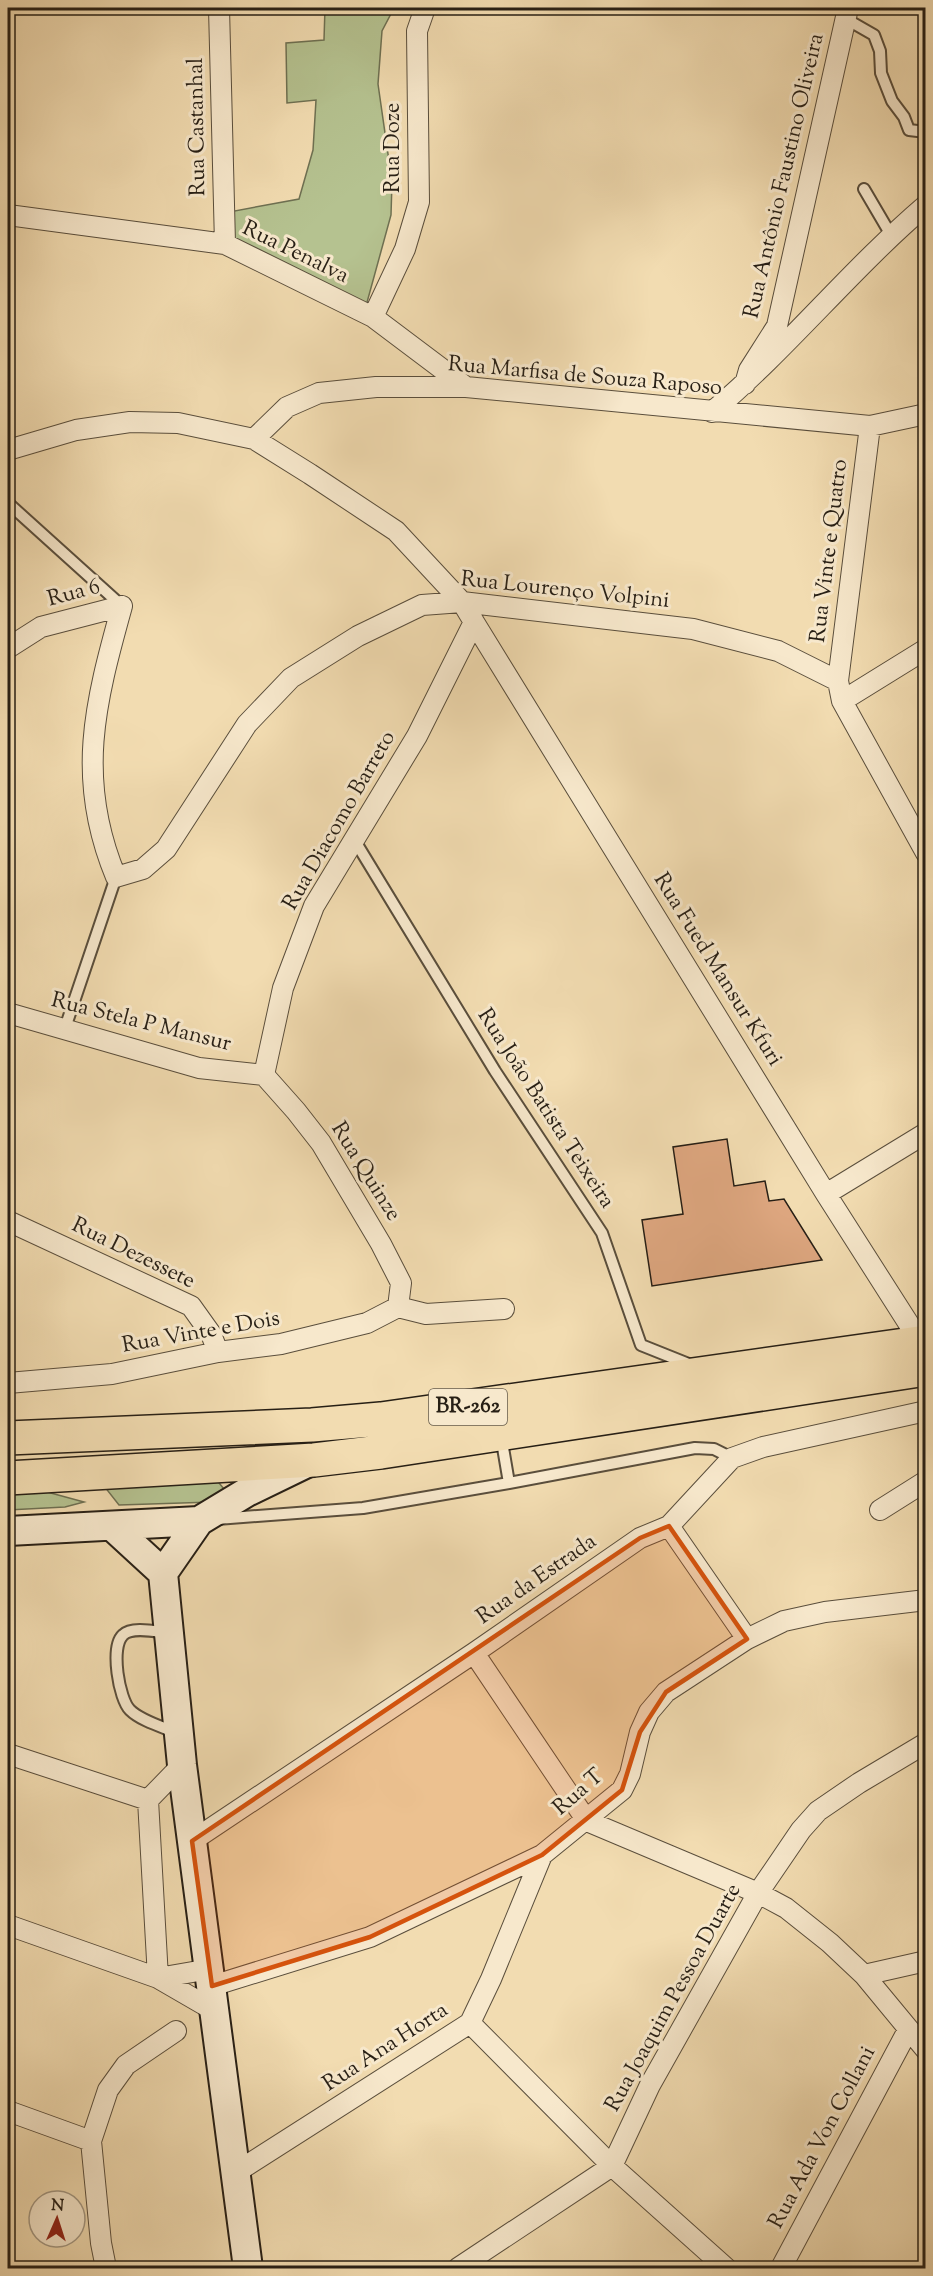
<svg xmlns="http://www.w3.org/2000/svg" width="933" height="2276" viewBox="0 0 933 2276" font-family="'Sorts Mill Goudy',serif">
<rect width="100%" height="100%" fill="#f2dcb1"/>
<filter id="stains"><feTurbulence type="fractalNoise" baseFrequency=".00333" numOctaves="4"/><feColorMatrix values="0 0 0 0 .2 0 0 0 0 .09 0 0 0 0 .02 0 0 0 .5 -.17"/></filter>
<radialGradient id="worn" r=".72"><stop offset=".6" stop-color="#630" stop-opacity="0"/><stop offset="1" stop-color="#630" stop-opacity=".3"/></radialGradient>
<path fill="#b5c290" stroke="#6e7052" stroke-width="1.5" d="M 325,8 L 394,8 L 382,31 L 378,84 L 392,182 L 391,215 L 366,306 L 229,242 L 229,212 L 299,199 L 313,150 L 316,100 L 287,103 L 286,43 L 324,40 Z
M 215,1478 L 224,1489 L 213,1502 L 119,1505 L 104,1486 Z
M 36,1489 L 84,1502 L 65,1507 L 8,1510 L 8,1490 Z"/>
<path fill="#dda67f" stroke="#271f15" stroke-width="1.5" d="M 727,1139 L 734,1186 L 765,1181 L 769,1201 L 784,1199 L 822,1260 L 652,1286 L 642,1220 L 683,1214 L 673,1147 Z"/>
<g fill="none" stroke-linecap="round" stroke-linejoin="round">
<defs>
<path id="service" d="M 846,19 L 874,35 L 880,51 L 881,73 L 892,101 L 904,117 L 909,130 L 926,132
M 864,189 L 891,235
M 8,503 L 122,606
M 355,841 L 495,1071 L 602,1233 L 641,1345 L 691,1365
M 64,1031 L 116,877
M 501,1436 L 509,1483
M 217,1519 L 363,1508 L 509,1483 L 695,1448 L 714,1449 L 732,1458
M 169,1633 C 157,1632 132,1626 123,1635 C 110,1647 119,1699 130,1710 C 141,1721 163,1727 177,1733"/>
<path id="minor" d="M 219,8 L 225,244
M 8,215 L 225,244 L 373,317 L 466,387
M 373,317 L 405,249 L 419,202 L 417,31 L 425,8
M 745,384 L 749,370 L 777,326 L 848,8
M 712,412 C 788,348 850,270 926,205
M 870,426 L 838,681 L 842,701 L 926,853
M 254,439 L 287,407 L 319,393 L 376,387 L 466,387 L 870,426 L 926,414
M 8,450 L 76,430 L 130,422 L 178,423 L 254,439 L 310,474 L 396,531 L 462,602 L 474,622 L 417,736 L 314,906 L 283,988 L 264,1075
M 122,606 C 95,703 75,779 116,877 L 143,869 L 166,849 L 247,724 L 291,678 L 358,636 L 422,605 L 462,602 L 693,629 L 778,651 L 838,681
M 474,622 L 826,1194 L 921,1343
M 8,648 L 41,627 L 122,606
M 842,701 L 926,649
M 8,1013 L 199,1068 L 264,1075
M 264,1075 L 296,1111 L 321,1143 L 381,1244 L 401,1283 L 398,1307
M 826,1194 L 926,1133
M 8,1221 L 191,1306 L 211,1334 L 218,1352
M 398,1307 L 426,1314 L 504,1309
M 8,1383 L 112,1374 L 218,1352 L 281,1344 L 367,1323 L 398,1307
M 880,1510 L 926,1481
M 669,1526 L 747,1639
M 474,1653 L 587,1821 L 758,1893 L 786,1908 L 830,1943 L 864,1975 L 926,2050
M 8,1754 L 148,1800 L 182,1765
M 148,1800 L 158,1978
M 192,1841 L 474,1653 L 640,1538 L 669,1526 L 732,1458 L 763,1447 L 926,1411
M 8,1925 L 158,1978 L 215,2011
M 864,1975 L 926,1961
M 158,1978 L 210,1969
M 212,1986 L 370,1937 L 542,1855 L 622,1790 L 630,1774 L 640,1732 L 649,1712 L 666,1692 L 747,1639 L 784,1621 L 825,1612 L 926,1600
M 470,2023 L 612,2166 L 726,2268
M 8,2111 L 91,2141
M 235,2173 L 470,2023 L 491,1979 L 542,1855
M 106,2268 L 101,2243 L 91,2141 L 108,2090 L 126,2065 L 176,2031
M 458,2268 L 612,2166 L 650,2085 L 758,1893 L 801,1830 L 818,1811 L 859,1783 L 926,1743
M 781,2268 L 908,2030"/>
<path id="secondary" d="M 199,1521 L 163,1573 L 182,1765 L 248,2268
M 113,1527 L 163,1573
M 8,1531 L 199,1521 L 247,1492 L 309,1462"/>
<path id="motorway" d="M 8,1438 L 312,1425 L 381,1419 L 926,1342
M 8,1478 L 314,1460 L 381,1452 L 926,1369"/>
</defs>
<use href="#service" stroke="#5a4e3c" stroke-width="14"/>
<use href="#minor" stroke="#5a4e3c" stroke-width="22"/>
<use href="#secondary" stroke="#271f15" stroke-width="32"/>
<use href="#motorway" stroke="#271f15" stroke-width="36"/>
<use href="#service" stroke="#f7e8cc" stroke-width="10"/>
<use href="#minor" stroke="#f7e8cc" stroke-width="20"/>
<use href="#secondary" stroke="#f7e8cc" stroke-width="28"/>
<use href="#motorway" stroke="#f2dcb1" stroke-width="33"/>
</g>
<path fill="#d5530d" fill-opacity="0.2" stroke="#d5530d" stroke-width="4.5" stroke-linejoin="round" d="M 669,1526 L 747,1639 L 666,1692 L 640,1732 L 622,1790 L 542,1855 L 370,1937 L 212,1986 L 192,1841 L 640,1538 Z"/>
<g text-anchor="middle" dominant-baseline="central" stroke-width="6" stroke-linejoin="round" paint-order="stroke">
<rect fill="#f7e8cc" stroke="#655b4c" stroke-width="1.5" x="429" y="1389" width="78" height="36" rx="4.5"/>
<g font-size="21" font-weight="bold" fill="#271f15">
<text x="468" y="1407">BR-262</text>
</g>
<g font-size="22" fill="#271f15" stroke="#f7e8cc">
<text transform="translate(198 127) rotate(-91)">Rua Castanhal</text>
<text transform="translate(394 148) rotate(-90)">Rua Doze</text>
<text transform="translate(785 176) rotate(-77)">Rua Antônio Faustino Oliveira</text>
<text transform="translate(295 253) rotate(26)">Rua Penalva</text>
<text transform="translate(585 377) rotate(5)">Rua Marfisa de Souza Raposo</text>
<text transform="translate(830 551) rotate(-83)">Rua Vinte e Quatro</text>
<text transform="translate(565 591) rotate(6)">Rua Lourenço Volpini</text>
<text transform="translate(74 594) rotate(-15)">Rua 6</text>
<text transform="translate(340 821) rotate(-60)">Rua Diacomo Barreto</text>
<text transform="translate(717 970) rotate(58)">Rua Fued Mansur Kfuri</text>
<text transform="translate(141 1023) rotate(14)">Rua Stela P Mansur</text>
<text transform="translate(545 1109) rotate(57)">Rua João Batista Teixeira</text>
<text transform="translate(365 1172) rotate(58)">Rua Quinze</text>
<text transform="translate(133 1254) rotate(26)">Rua Dezessete</text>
<text transform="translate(201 1333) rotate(-10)">Rua Vinte e Dois</text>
<text transform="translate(537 1580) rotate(-35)">Rua da Estrada</text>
<text transform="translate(579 1793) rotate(-41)">Rua T</text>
<text transform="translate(674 1998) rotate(-61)">Rua Joaquim Pessoa Duarte</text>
<text transform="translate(386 2048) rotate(-33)">Rua Ana Horta</text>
<text transform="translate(823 2138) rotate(-62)">Rua Ada Von Collani</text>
</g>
</g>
<rect width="933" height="2276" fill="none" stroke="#f2dcb1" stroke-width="30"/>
<rect x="9" y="9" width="915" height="2258" fill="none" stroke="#271f15" stroke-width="3"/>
<rect x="15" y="15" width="903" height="2246" fill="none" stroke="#271f15" stroke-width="1.5"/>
<g transform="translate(57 2219) rotate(3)"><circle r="28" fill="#f7e8cc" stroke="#a49883" stroke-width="1.5"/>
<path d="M0-4.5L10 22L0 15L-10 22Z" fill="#8f2418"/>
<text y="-9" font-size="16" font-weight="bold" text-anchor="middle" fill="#271f15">N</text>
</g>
<rect width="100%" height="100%" filter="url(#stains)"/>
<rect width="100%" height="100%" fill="url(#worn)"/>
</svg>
